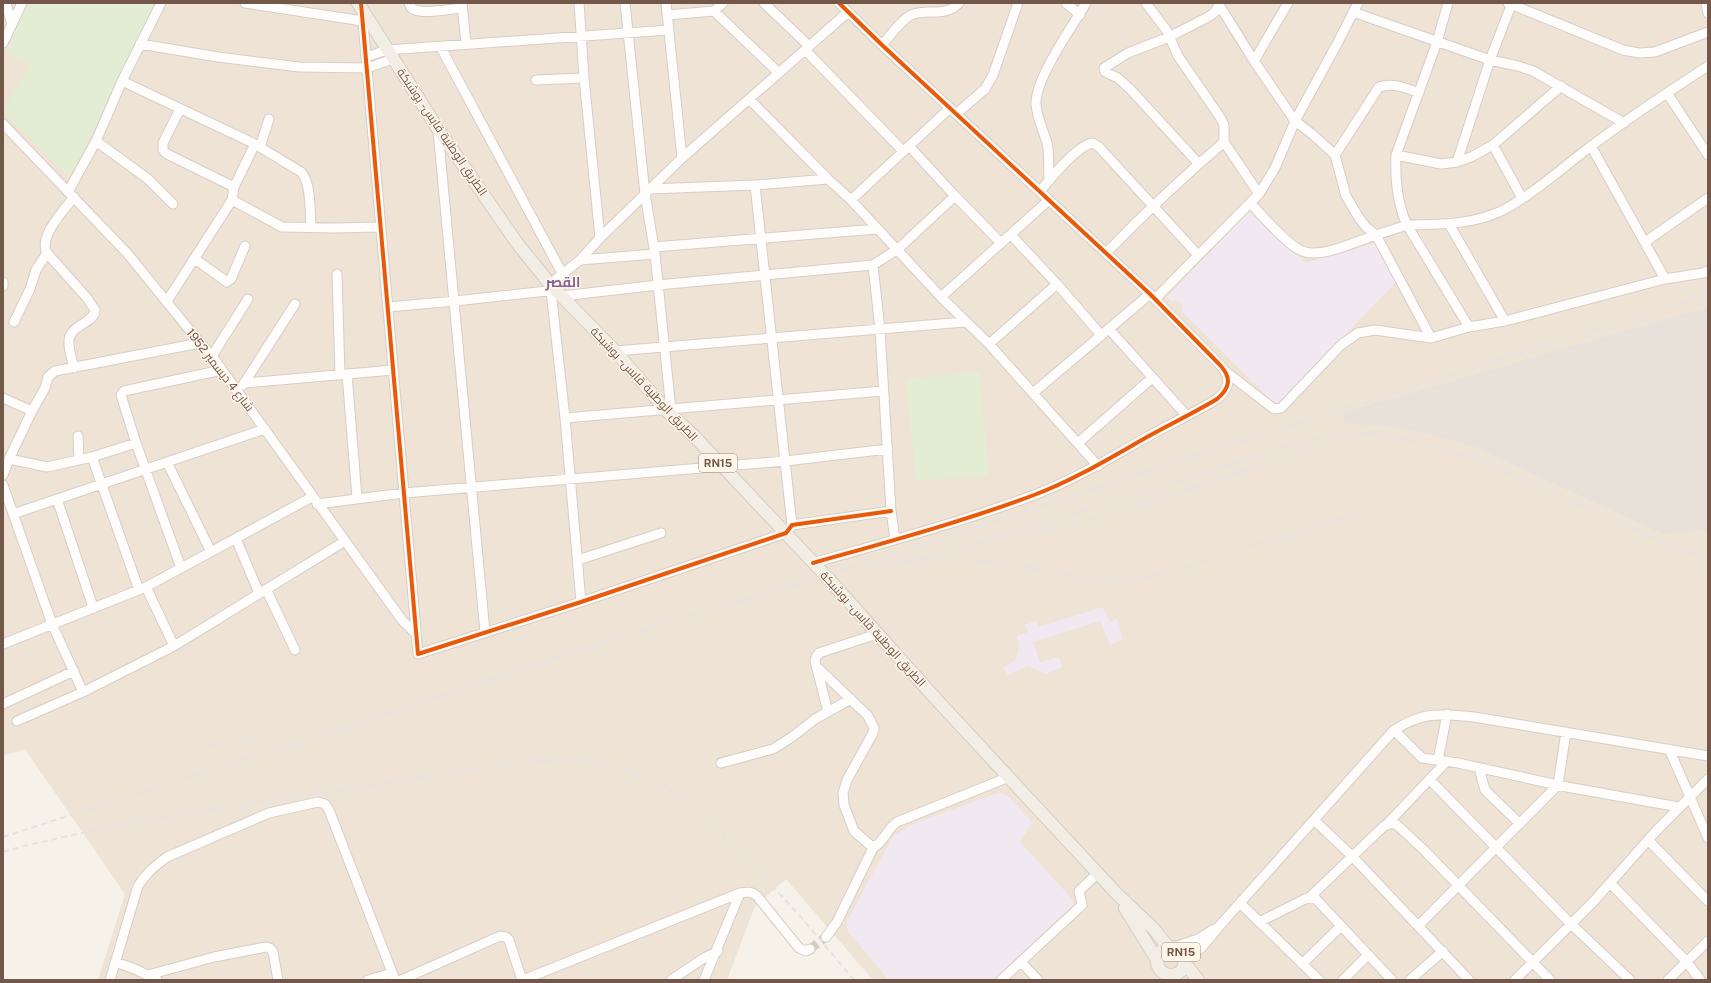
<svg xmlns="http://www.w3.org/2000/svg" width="1711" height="983" viewBox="0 0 1711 983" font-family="'Public Sans',Cairo,sans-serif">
<rect width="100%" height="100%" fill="#f6f1e9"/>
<path fill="#efe3d6" d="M 3,3 L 1708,3 L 1708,980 L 873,980 L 786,879 L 755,906 L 727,980 L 98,980 L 125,894 L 25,749 L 3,756 Z"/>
<path fill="#e8e1da" d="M 1708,307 L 1708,530 L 1663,534 L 1475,447 L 1409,429 L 1345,423 L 1342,413 Z"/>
<path fill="#f2e8f1" d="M 1248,213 L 1255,213 L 1305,263 L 1375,243 L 1398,280 L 1277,406 L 1182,311 L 1183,306 L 1177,300 L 1171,301 L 1167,297 Z
M 1103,607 L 1110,622 L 1117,618 L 1123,639 L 1110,645 L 1100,621 L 1033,642 L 1040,662 L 1059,657 L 1062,667 L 1046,674 L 1028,666 L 1008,675 L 1003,667 L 1015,661 L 1019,648 L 1017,636 L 1028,632 L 1025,625 L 1037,621 L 1038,627 Z
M 998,793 L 1007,795 L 1032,822 L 1020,842 L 1074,901 L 1073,905 L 993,980 L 889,980 L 848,932 L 846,923 L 891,840 L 896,834 L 915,823 Z"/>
<path fill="#e3edd4" d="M 29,3 L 155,3 L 72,173 L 66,174 L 4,112 L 30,64 L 5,52 Z
M 979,372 L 989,475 L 916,481 L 906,379 Z"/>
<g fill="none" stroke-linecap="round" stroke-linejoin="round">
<path stroke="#d5cbc1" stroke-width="9" stroke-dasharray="9 4.5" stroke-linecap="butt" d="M 810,949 L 826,937"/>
<defs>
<path id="minor" d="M 6,3 L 12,25
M 245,3 L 363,21
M 409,3 C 410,6 411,9 415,10 C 426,14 450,9 462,8
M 462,3 L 466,44
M 579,3 L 584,78 L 600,238
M 625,3 L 645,194 L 655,254 L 671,410
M 666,3 L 682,158
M 764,3 L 809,46
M 1066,3 L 1080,15
M 1146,3 L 1167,31 L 1178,56 L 1220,117 L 1224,125 L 1224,142 L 1259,194
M 1218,3 L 1254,61 L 1295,121 L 1311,133 L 1335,155 L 1346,196 L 1359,218 L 1366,227 L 1376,235
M 1448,3 L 1437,42 L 1396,155 C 1395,179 1397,203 1407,225 C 1438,224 1470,225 1499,212 C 1529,198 1563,167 1590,147 C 1628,118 1668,92 1708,66
M 1508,3 L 1623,50 L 1639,53 L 1655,52 L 1708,32
M 1706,3 L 1708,13
M 362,11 L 418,654 L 581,602 L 786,533 L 792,525 L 891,511
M 714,11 L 779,73
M 1353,12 L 1490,60 L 1518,66 L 1533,71 L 1624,123
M 667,15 L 714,11 L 723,3
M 3,43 L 22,3
M 140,44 L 218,57 L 299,67 L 367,68 L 393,59
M 882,45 C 890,36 900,21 911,15 C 927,8 945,18 959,3
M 440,46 L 563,275
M 805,50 L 903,151
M 366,57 L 387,50 L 669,30
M 1254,61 L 1288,3
M 536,80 L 584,78
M 122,81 L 255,144 L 301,172 C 311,181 310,213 311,227
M 1667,93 L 1708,155
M 749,99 L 828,179 L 851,200 L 941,297 L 989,344 L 1098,466
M 180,109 L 163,143 L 163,150 L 167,154 L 234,187
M 956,114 L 985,89 L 993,75 L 1018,3
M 3,124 L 127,253 L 200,343 L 212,356 L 402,620 L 416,634
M 438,131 L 485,632
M 96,141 L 148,179 L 173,204
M 255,144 L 234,187 L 232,200 L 282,227 L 334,228 L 380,227
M 1493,145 L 1522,198
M 909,146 L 955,196 L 1001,243
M 1591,146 L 1665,279
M 260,147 L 269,119
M 1335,155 L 1379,87 C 1393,82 1406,88 1419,93
M 1396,155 L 1441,164 L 1457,162 L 1471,157 L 1493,145 L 1561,86
M 1457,162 L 1490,60 L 1512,3
M 1199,164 L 1131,90 L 1118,78 L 1105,72 L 1104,68 L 1128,53 L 1169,37 L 1210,16 L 1215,12 L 1220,3
M 1049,180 C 1048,167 1050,155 1047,143 C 1043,130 1037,118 1036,104 C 1035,78 1073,26 1086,3
M 755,185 L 792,525
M 649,189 L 755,185 L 828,179
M 1040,191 C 1051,178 1077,145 1093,143 L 1099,147 L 1198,255
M 68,192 L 96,141 L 122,81 L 161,3
M 851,200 L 950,108
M 1250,203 C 1261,214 1289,247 1302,251 C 1321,259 1357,241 1376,235
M 1449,224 L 1505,321
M 1011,235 L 1057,284 L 1101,335
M 1645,242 L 1708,198
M 654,247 L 877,229
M 1106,253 C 1144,214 1183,177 1224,142
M 195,259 L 227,282 L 231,279 L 245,246
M 580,260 L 655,254
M 873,265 L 880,330 L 891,511 L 895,539
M 337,274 L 340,375
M 3,282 L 3,286
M 550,284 L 580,260 L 600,238 L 682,158 L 848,12
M 551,291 L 565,418 L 581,602
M 562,296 L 658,285 L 873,265 L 898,249 L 955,196
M 941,297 L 1049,200
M 1155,299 L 1259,194 L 1275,168 L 1295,121 L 1338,42 L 1358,3
M 167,301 L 232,200
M 388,307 L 455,301 L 556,290
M 14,322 L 30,289 L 36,270 L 47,253
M 1109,329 L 1187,416
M 1431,338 L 1376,235 L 1407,225 L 1469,327
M 989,344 L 1057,284
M 615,351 L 965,322
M 212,356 L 248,299
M 74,368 C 72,359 68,348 69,340 C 71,324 95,323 95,310 L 87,298 L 47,253 C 38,237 64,210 74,197
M 1225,371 L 1274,409 L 1281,408 L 1341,345 L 1358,333 L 1375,330 L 1431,338 L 1469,327 L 1505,321 L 1665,279 L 1703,273 L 1708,271
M 347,374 L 357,498
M 245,383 L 393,370
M 243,385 L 295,304
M 1033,393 L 1150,294
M 3,398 L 32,411 L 45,388 L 48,377 L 55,371 L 200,343
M 565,418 L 883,391
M 78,436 L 79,460
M 1078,443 L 1152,378
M 92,457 L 139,590
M 9,459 L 47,467 L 92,457 L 136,443
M 167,462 L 211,552
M 3,475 L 9,459 L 32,411
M 3,485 L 52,624 L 83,692
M 57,499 L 93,607
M 317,504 L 404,493 L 786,461 L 888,449
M 13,514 L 265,429
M 236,539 L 259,593
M 578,560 L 661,533
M 813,563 C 887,542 962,522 1034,495 C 1074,480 1110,458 1147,437 C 1170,424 1194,413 1217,399 C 1230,388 1232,378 1220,365 L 1150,294 L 882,45 L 839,3
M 181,568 L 136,443 L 121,395 L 124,391 L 222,370
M 146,587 L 174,646
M 266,589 L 295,650
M 3,644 L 146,587 L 312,497
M 817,667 L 868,716 L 874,728 L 873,733 L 847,780 L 843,793 L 844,805 L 854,831 L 870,845 L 876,846 C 885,839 888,828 897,822 L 1009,777
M 3,704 L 74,671
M 828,712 L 815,661 L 816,657 L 819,653 L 877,634
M 17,721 L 83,692 L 174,646 L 345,541
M 1394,730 L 1422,758 L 1458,763 L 1567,787 L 1679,807
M 1669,749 L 1708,838
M 1438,760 L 1447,714
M 721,763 L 773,749 L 792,737 L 815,719 L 851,699
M 1479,768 L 1485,790 L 1520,824
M 1430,780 L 1571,924 L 1630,980
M 1314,820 L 1352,856 L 1469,980
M 1387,824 L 1447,761
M 1648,840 L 1708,901
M 1610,883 L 1687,962 L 1700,980
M 1310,897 L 1384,826 L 1392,823 L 1397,825 L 1425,851 L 1550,980
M 1240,903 L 1319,980
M 1259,922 L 1305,899 L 1314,897 L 1392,980
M 1419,925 L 1558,785 L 1566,732
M 826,937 L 837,922 L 874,846
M 1171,948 L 1198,939 L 1214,929
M 1184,960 L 1202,947 L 1222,923 L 1394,730 C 1425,711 1439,714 1474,717 L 1708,756
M 115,962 L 135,969 L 157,980
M 1021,962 L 1038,980
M 1302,964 L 1341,926
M 148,975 L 214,957 L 266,947 L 270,948 L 273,952 L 278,980
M 110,980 L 138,886 C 146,873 155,866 167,857 L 269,813 L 318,802 L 325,804 L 329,810 L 395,980
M 368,980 L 392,973
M 401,980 L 500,936 L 506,937 L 509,940 L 522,980
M 523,980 L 740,893 C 747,892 751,891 757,896 L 799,948 L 806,951 L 810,949
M 671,980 L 704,958 L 718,951
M 704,980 L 740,893
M 1001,980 L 1082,905 L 1079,891 L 1098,873
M 1343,980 L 1368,955
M 1410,980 L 1443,951
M 1515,980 L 1594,901 L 1657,830 L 1708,779
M 1668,980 L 1708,941"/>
<path id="major" d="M 358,3 L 438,129 L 517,243 L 550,284 L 615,351 L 667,411 L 694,436 L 826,576 L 936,699 L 1116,893 L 1153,928 L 1169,948
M 1125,908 L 1157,960
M1157 961a14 14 0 1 1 28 0a14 14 0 1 1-28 0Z
M 1184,962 L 1198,980"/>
</defs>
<use href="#minor" stroke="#d5cec7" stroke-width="11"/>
<use href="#major" stroke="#d5ccc5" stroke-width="14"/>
<use href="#minor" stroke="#fefdfc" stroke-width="9"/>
<use href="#major" stroke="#f2ede5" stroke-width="12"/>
<path stroke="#e4e2e4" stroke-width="2" stroke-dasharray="6 4" stroke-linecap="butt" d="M 1030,533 L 1089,520 L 1326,445
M 919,560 L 984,542 L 1316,438 L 1344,434 L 1374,434 L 1405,439 L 1472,457 L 1708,561
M 866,567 C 915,558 966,558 1015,565 C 1041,569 1067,576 1093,578 C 1123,581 1153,577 1181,569 L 1364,510
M 211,746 L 257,738
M 3,837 L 668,622 L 826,576 L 1182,460 L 1708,294
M 3,852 L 28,845 L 131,822 L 522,762 C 567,758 608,761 650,779 C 678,792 701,816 723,837 C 738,852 754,867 768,882 C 799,913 826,947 854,980"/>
<defs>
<path id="cycleway" d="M 361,3 L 418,654 L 581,602 L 786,533 L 792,525 L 891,511
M 813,563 C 887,542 962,522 1034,495 C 1074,480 1110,458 1147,437 C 1170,424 1194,413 1217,399 C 1230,388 1232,378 1220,365 L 1150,294 L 882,45 L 839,3"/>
</defs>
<use href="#cycleway" stroke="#fff6e9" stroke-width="6"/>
<use href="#cycleway" stroke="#e8590c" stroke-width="4"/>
</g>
<g text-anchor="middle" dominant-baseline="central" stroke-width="3" stroke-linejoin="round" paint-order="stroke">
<g fill="#fff6e9" stroke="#9d877a" stroke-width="1">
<rect x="699" y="454" width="38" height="18" rx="3"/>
<rect x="1162" y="943" width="38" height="18" rx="3"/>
</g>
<g font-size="11" font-weight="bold" fill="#73584a">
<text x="718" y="463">RN15</text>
<text x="1181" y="952">RN15</text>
</g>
<g font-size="12" fill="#73584a" stroke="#fff6e9">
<text transform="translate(442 132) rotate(56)">الطريق الوطنية قابس - بوشبكة</text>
<text transform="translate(220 370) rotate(52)">شارع 4 ديسمبر 1952</text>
<text transform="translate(644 384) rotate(47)">الطريق الوطنية قابس - بوشبكة</text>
<text transform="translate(873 629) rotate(48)">الطريق الوطنية قابس - بوشبكة</text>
</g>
<g font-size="14" font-weight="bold" fill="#856597" stroke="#fff6e9">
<text x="563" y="282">القصر</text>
</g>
</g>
<rect width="1711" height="983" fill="none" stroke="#73584a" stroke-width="8"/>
</svg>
